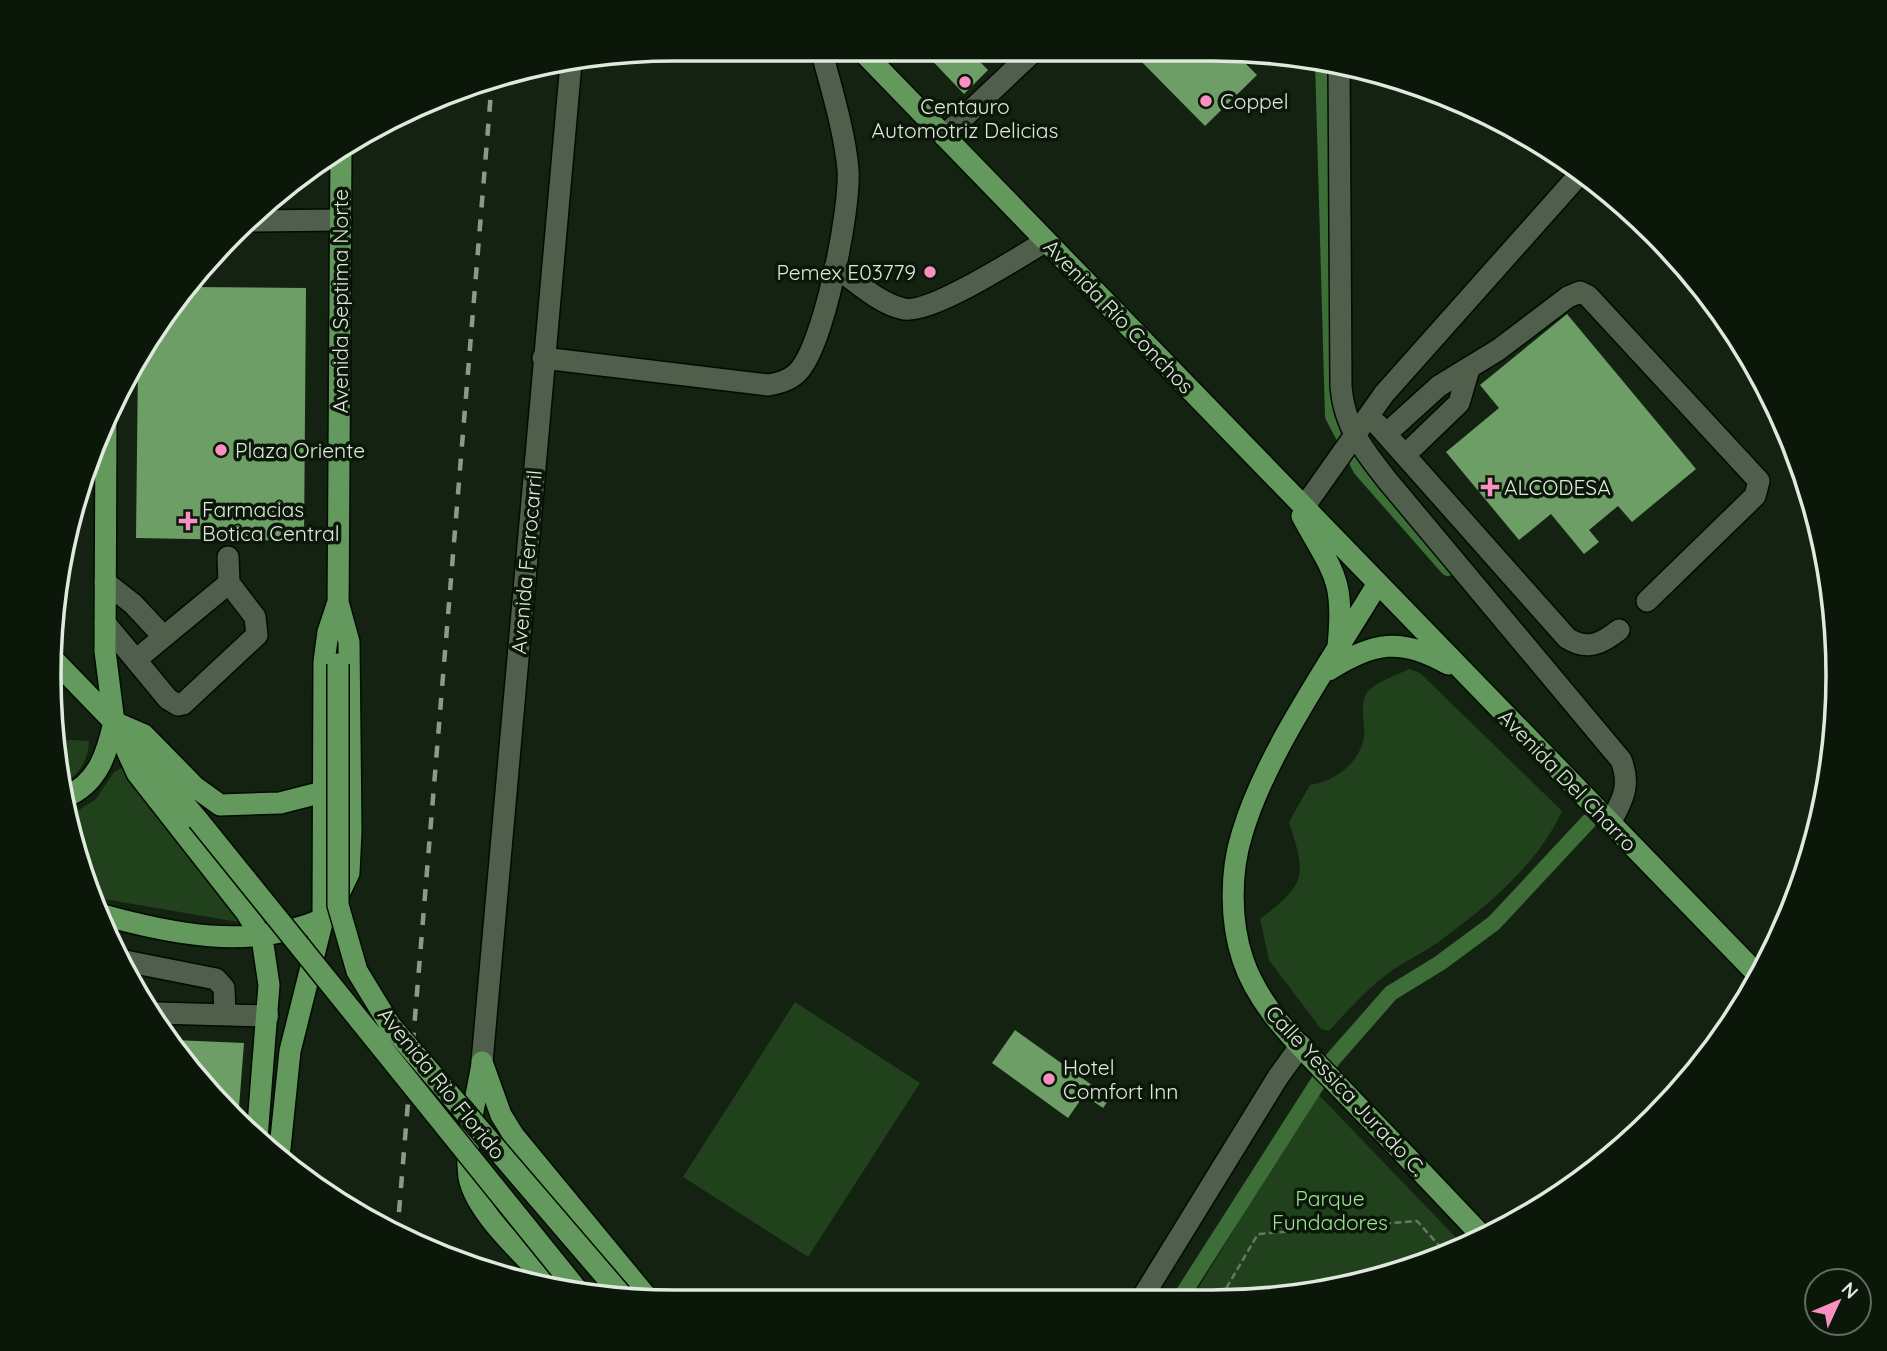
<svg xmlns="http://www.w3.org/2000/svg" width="1887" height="1351" viewBox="0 0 1887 1351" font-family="Quicksand,sans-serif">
<rect width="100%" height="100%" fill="#142212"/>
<path fill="#20411b" d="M 1409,669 L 1420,673 L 1562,811 C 1538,865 1484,909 1437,943 C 1422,953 1406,961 1391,971 C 1368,988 1348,1010 1329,1031 L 1321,1029 L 1269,960 L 1260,919 C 1306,884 1307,877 1289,822 L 1310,785 C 1335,781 1359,764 1364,737 C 1366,722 1357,701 1370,689 C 1380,681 1397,675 1409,669 Z
M 54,739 L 89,741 C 89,760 78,776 62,784 L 54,758 Z
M 121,768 L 244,923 L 92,897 L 70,816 L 96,799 L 114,772 Z
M 795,1002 L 920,1083 L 808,1257 L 683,1177 Z
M 1317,1093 L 1463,1245 L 1294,1297 L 1193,1297 Z"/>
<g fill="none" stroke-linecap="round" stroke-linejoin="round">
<path stroke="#3e6e38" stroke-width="16" d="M 1323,60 L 1333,416 L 1361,469 L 1448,568
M 1181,1297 L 1333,1059 L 1391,993 L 1440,963 L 1494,923 L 1589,821"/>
</g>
<path fill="#6c9e65" d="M 921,49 L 967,49 L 988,70 L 964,94 Z
M 1129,49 L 1233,51 L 1257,75 L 1205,126 Z
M 188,287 L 306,288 L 304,541 L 136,538 L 138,362 Z
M 1567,314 L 1696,469 L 1632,522 L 1618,506 L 1589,530 L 1599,542 L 1584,554 L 1551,514 L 1519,540 L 1446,452 L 1499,408 L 1480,385 Z
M 1015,1030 L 1110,1098 L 1103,1108 L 1084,1095 L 1068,1118 L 992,1063 Z
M 174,1040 L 244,1043 L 238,1120 L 204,1088 Z"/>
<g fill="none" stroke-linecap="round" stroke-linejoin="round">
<defs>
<path id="minor" d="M 1339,63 L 1341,387 C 1344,426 1364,451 1387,480 L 1621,760 C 1631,785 1623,800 1610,823
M 944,136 L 1036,49
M 252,221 L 341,220
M 835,267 C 856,281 879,304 904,309 C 932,314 1019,257 1046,241
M 543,358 L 768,385 C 779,383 788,381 797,373 C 824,347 851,207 848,169 C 844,128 831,88 821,49
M 1377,424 L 1567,638 C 1587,651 1601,644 1619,630
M 1386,434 L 1439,386 L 1498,350 L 1568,297 L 1580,292 L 1588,296 L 1759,481 L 1755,496 L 1647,601
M 1405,455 L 1459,403 L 1469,369
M 1304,507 L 1384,394 L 1578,176
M 105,582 L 133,604 L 163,636
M 105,623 L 168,699 L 178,705 L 183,704 L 257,635 L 255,617 L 229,583 L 228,557
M 137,659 L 229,583
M 125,961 L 216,979 L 224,988 L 225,1015
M 157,1013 L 268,1016
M 482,1062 L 571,63
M 1142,1298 L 1278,1077 L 1301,1045"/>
<path id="major" d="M 860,49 L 1759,976
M 106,422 L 105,651 L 114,722 L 137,773 L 246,912 L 262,938 L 269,985 L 257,1138
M 1302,516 C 1333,573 1345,578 1338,646
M 1378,583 C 1334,657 1266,752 1242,834 C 1230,872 1230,922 1243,960 C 1261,1014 1311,1056 1349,1097 C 1395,1144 1440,1191 1485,1239
M 338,616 L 341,148
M 54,660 L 114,722 L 198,820
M 1329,670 C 1373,642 1401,637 1448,664
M 114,722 L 144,735 L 195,787 L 220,805 L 280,803 L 323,792
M 65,797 C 98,784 107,753 114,722
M 336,900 L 349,873 L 351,831 L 349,642 L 338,602
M 96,913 C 170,934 250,951 323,919
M 482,1062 L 501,1115 L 514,1136 L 650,1301
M 482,1064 C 476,1100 464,1141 469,1177 C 475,1213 529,1260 554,1287
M 279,1158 L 290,1051 L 323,919 L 324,662 L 328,632 L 338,602"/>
</defs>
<use href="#minor" stroke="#020b01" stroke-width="24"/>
<use href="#major" stroke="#020b01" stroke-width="24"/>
<path stroke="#697567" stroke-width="2.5" stroke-dasharray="7 3.5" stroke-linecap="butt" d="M 1221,1297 L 1258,1234 L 1417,1221 L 1444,1251"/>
<use href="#minor" stroke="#4f5f4c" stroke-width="21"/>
<use href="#major" stroke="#63995c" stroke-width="21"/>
<path stroke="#8e998c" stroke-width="4.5" stroke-dasharray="12 12" stroke-linecap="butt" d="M 397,1236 L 492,80"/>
<defs>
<path id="major-bridge" d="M 338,664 L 338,905 L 357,971 L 390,1025 L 625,1299
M 198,820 L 579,1292"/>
</defs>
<use href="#major-bridge" stroke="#020b01" stroke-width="24" stroke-linecap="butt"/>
<use href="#major-bridge" stroke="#63995c" stroke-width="21"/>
</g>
<g fill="#fc8fc2" stroke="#0b1809" stroke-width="2.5">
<circle cx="965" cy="82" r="7"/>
<circle cx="1206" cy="101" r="7"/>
<circle cx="930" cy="272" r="7"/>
<circle cx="221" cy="450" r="7"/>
<path d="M1486.5 476.5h7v7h7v7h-7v7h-7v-7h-7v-7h7z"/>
<path d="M184.5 510.5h7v7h7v7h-7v7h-7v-7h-7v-7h7z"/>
<circle cx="1049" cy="1079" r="7"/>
</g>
<g text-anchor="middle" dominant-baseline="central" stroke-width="7" stroke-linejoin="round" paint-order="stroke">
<g font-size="21" fill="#e0e9de" stroke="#0b1809" text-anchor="start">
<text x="1220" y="101">Coppel</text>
<text x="965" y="106" text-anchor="middle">Centauro<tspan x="965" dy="24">Automotriz Delicias</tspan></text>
<text x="916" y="272" text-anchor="end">Pemex E03779</text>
<text x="235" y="450">Plaza Oriente</text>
<text x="1504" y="487">ALCODESA</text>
<text x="202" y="509">Farmacias<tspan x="202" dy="24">Botica Central</tspan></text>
<text x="1063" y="1067">Hotel<tspan x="1063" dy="24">Comfort Inn</tspan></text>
</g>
<g font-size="21" fill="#e0e9de" stroke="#0b1809">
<text transform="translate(340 301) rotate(-90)">Avenida Septima Norte</text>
<text transform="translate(1119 316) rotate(46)">Avenida Río Conchos</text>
<text transform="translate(526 562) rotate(-85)">Avenida Ferrocarril</text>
<text transform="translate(1568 780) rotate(46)">Avenida Del Charro</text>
<text transform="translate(442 1083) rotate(51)">Avenida Río Florido</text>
<text transform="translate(1346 1090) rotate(47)">Calle Yessica Jurado C.</text>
</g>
<g font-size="21" fill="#9ee494" stroke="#0b1809">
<text x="1330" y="1198">Parque<tspan x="1330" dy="24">Fundadores</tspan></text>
</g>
</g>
<path d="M0 0H1887V1351H0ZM675 61H1212A614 614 0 0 1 1826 675V676A614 614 0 0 1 1212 1290H675A614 614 0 0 1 61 676V675A614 614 0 0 1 675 61Z" fill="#0b1809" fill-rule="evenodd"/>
<path fill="none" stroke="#e0e9de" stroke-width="3.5" d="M675 61H1212A614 614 0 0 1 1826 675V676A614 614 0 0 1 1212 1290H675A614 614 0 0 1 61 676V675A614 614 0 0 1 675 61Z"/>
<g transform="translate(1838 1302) rotate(46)"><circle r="33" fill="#0b1809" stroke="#606c5e" stroke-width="2"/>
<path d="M0-5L12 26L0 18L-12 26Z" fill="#fc8fc2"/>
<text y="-10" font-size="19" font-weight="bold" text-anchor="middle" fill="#e0e9de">N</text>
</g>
</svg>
